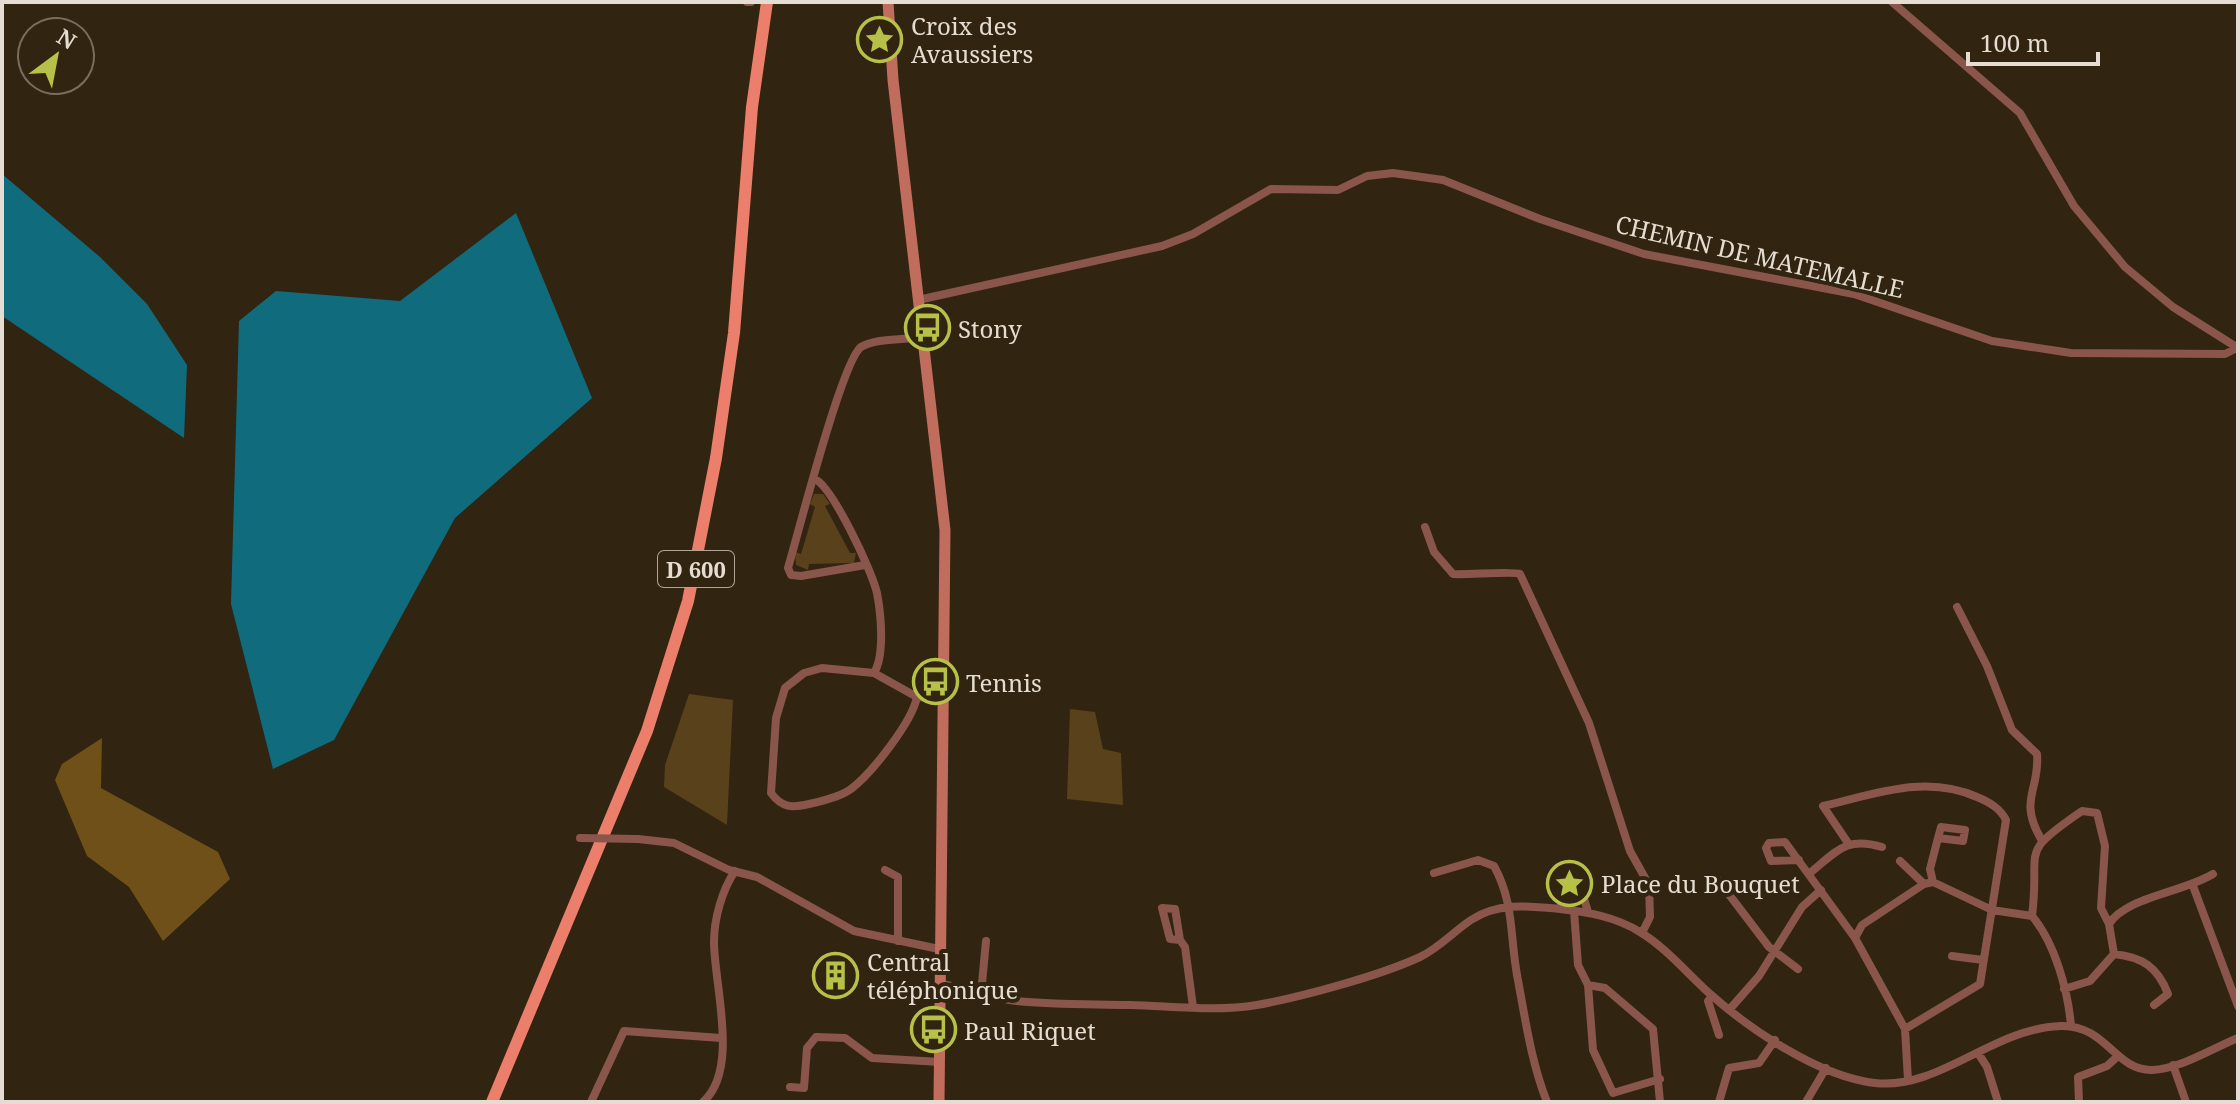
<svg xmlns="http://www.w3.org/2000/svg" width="2240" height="1104" viewBox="0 0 2240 1104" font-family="'Noto Serif',serif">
<rect width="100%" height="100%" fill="#312411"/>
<path fill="#58411b" d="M 814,494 L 823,494 L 830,504 L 825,506 L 850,553 L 856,553 L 854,563 L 809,564 L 808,570 L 796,565 L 795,552 L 801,554 L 815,507 L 810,504 Z
M 689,694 L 733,700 L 727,825 L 664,787 L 665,765 Z
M 1070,709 L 1095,712 L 1103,749 L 1121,753 L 1123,805 L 1067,799 Z"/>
<path fill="#6f5019" d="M 102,738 L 101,788 L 218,852 L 230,879 L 163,941 L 129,887 L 87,856 L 55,780 L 62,764 Z"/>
<path fill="#106c7c" d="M 2,174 L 100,257 L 147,304 L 187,365 L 184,438 L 2,316 Z
M 516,213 L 592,398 L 455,518 L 334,740 L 273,769 L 231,604 L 239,321 L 276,291 L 400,301 Z"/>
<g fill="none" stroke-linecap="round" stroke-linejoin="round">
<path stroke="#8a554b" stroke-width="8" d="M 747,2 L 751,2
M 1892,2 L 2020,113 L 2074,206 L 2125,267 L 2173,307 L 2238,348
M 918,300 L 1162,246 L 1193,234 L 1271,189 L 1338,190 L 1367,176 L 1393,173 L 1443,180 L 1540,219 L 1644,254 L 1854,294 L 1992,341 L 2071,353 L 2225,354 L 2237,348
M 815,479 C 833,488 872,571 877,593 C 881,614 885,655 874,673
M 1425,527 L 1434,552 L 1453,574 C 1466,575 1515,571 1520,574 L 1589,723 L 1630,851 L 1649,885 L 1650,917 L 1642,933
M 865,565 L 801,576 L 791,575 L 788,568 C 798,534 842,361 861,347 C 876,338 904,340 921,337
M 1957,607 L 1987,666 L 2012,730 L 2037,754 C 2040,791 2018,799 2041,839
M 917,697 C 912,722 872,773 851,789 C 840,797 823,801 809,804 C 792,808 782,808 771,793 L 776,718 L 785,688 L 804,673 L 822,668 L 874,673 L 917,697 L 943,698
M 638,839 L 674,843 L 729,870 L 757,877 L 854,931 L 939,949
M 1848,843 L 1823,806 C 1875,794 1926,774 1977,797 C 1989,802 2000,808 2006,820 L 1980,984 L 1905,1029
M 1799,860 L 1771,861 L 1766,848 L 1769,843 L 1785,842 L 1855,938 L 1905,1029 L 1908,1080
M 1900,861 L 1924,884
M 885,870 L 898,877 L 898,941
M 1434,873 L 1478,860 L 1494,866 C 1514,902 1510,936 1517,975 C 1525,1017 1531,1062 1547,1102
M 1810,873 C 1837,851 1846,836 1882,847
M 1718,880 L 1769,947 L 1798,969
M 1933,882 L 1930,869 L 1938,838 L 1963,841 L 1965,830 L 1941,827 L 1938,838
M 2193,886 L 2238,1006
M 1561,909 L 1561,881 L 1566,875 L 1581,889 L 1588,912
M 1574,911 L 1578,965 L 1588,985 L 1593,1050 L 1613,1093 L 1660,1079
M 2032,916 C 2041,846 2016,856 2082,811 L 2097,813 L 2105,846 L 2101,908 L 2109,924 L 2114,954 L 2090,981 L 2064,989
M 2109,924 C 2126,897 2184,892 2213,874
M 1855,938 L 1862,925 L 1924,884 L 1933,882 L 1992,910 L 2032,916 C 2055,943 2068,991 2071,1026
M 1180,940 L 1170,939 L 1162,908 L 1175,909 L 1180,940 L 1185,947 L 1193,1007
M 2114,954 C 2142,957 2158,967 2168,994 L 2154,1005
M 1952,956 L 1983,960
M 942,984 C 967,988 992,999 1017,1001 C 1054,1005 1093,1004 1130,1005 C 1171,1006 1216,1012 1257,1005 C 1301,997 1379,976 1420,957 C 1439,948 1453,932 1471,920 C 1498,902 1529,906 1560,909 C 1588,912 1616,917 1640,932 C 1665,947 1687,973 1709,993 C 1749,1029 1820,1077 1875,1083 C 1940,1090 1992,1028 2061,1026 C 2107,1025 2115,1071 2152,1070 C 2180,1069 2213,1048 2238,1038
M 1588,985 L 1605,988 L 1653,1029 L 1660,1102
M 981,994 L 986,941
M 1712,996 L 1708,1001 L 1719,1035
M 1729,1010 L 1759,976 L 1802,907 L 1821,890
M 1978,1053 L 1987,1067 L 1998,1102
M 2173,1065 L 2186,1102
M 790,1087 L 804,1088 L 807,1048 L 816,1037 L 845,1038 L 872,1058 L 940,1062
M 591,1102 L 624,1031 L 721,1038
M 703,1102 C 740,1070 714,984 714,942 C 714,919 722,890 735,871
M 1719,1102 L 1729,1068 L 1759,1063 L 1775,1040
M 1806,1102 L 1826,1068
M 2079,1102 L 2078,1077 L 2107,1066 L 2118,1056"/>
<path stroke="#c16d5e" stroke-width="11" d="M 888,2 L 893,80 L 945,530 L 939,1102"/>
<path stroke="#ec7f6c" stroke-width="12" d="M 492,1102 L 647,731 L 688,601 L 716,458 L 734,333 L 752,107 L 767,2"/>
<path stroke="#8a554b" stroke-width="8" d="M 580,838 L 638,839"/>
</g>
<defs>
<symbol id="sight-ring" viewBox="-11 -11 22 22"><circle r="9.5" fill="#312411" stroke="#b7c148" stroke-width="1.5"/><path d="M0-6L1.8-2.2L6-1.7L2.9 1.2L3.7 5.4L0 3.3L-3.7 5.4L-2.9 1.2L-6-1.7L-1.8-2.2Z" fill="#b7c148"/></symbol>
<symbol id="bus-ring" viewBox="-11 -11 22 22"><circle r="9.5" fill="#312411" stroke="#b7c148" stroke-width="1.5"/><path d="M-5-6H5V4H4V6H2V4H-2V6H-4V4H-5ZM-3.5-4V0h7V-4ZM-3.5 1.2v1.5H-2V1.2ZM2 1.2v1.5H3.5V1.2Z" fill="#b7c148"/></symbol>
<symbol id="building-ring" viewBox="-11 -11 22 22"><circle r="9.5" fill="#312411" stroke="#b7c148" stroke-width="1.5"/><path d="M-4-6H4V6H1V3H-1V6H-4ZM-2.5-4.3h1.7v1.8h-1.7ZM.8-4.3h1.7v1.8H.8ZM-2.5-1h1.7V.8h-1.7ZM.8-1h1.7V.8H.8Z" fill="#b7c148"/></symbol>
</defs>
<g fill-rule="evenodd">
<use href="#sight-ring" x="854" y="14" width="51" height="51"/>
<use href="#bus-ring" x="902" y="302" width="51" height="51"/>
<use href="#bus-ring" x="910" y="656" width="51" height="51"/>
<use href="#sight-ring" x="1544" y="858" width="51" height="51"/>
<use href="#building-ring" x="810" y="950" width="51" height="51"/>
<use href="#bus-ring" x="908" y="1004" width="51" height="51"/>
</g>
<g text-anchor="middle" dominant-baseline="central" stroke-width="8" stroke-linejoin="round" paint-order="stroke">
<rect fill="#312411" stroke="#afa697" stroke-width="2" x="658" y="551" width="76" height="36" rx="6"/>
<g font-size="22" font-weight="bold" fill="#e5ddd1">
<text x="696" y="569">D 600</text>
</g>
<g font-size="24" fill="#e5ddd1" stroke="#312411" text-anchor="start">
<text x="911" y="25">Croix des<tspan x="911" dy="28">Avaussiers</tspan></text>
<text x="958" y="328">Stony</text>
<text x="966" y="682">Tennis</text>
<text x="1601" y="883">Place du Bouquet</text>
<text x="867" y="961">Central<tspan x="867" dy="28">téléphonique</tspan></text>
<text x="964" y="1030">Paul Riquet</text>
</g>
<g font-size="24" fill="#e5ddd1" stroke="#312411">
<text transform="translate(1760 256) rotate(13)">CHEMIN DE MATEMALLE</text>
</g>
</g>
<rect width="2240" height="1104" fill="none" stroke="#e5ddd1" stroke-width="8"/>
<g transform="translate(56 56) rotate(32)"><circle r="38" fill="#312411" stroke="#796e5e" stroke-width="2"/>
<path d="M0-6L14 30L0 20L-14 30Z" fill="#b7c148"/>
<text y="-12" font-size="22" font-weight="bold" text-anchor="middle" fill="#e5ddd1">N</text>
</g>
<path d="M1968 52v12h130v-12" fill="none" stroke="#e5ddd1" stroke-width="4"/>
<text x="1980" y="52" font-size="24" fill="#e5ddd1" stroke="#312411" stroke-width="6" paint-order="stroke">100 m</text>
</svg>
